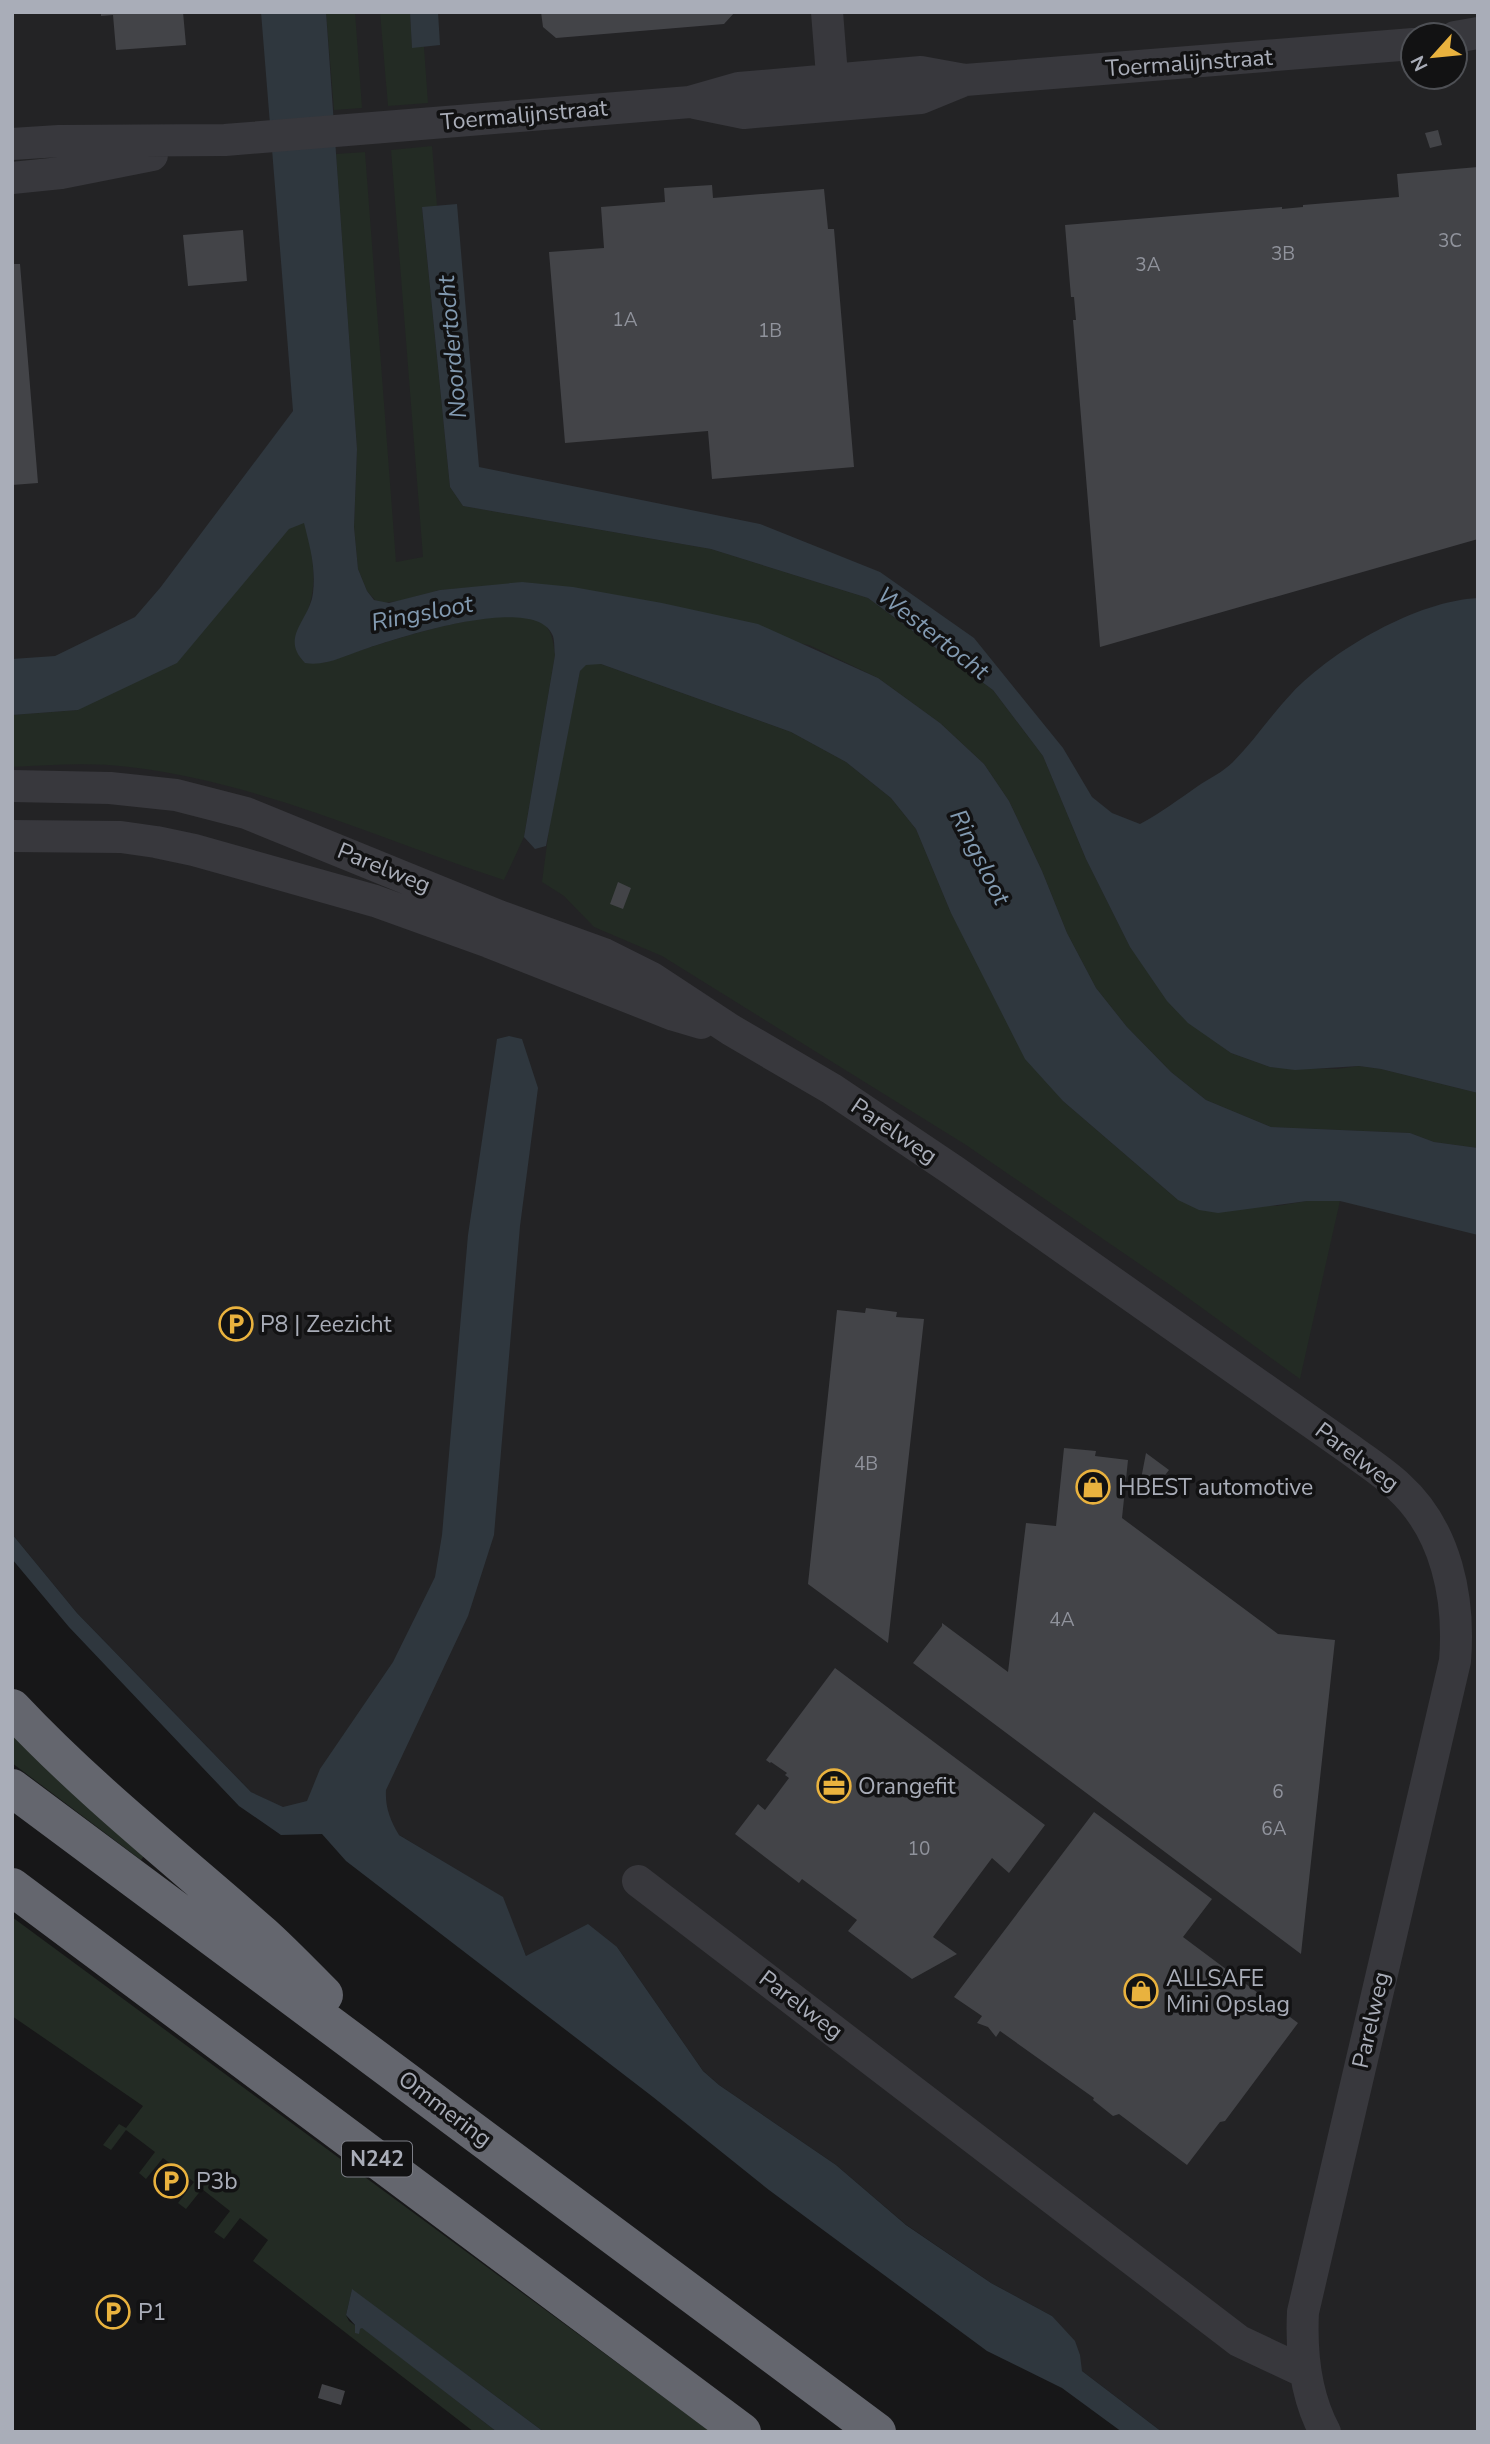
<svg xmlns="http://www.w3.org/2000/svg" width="1490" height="2444" viewBox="0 0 1490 2444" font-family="'Nunito Sans',sans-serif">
<rect width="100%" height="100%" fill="#171718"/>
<path fill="#232325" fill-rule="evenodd" d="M 12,12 L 1478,12 L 1478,2432 L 1162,2432 L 1082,2371 L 1052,2316 L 991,2283 L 905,2224 L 836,2165 L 719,2085 L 703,2071 L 617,1947 L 526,1956 L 502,1897 L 399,1835 L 283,1808 L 251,1792 L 77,1613 L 12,1534 ZM 1413,35 L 1455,35 L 1455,77 L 1413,77 Z"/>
<path fill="#232b24" d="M 326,12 L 355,12 L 362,108 L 334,110 Z
M 380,12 L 410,12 L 412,47 L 424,47 L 428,103 L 388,106 Z
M 432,146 L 437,206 L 422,208 L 450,487 L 463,506 L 711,549 L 868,598 L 993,690 L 1043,756 L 1086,859 L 1130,947 L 1214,1040 L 1231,1053 L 1270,1067 L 1337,1069 L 1359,1066 L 1381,1069 L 1478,1093 L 1478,1148 L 1434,1142 L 1410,1133 L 1271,1127 L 1206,1100 L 1171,1072 L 1127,1027 L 1096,988 L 1067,933 L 1042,871 L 1009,801 L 984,764 L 940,723 L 878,678 L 809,645 L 477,587 L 440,590 L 399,601 L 382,603 L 375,600 L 367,591 L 358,569 L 354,527 L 357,449 L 336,154 L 365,152 L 396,562 L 423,557 L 391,150 Z
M 305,522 C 312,553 319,582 307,612 L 323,663 C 366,648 495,603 537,619 C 552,626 553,641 555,655 L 524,837 L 504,880 C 380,839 259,782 129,767 C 90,762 51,765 12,767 L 12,715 L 78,710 L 289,528 Z
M 586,664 L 601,664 L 791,732 L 846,762 L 891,798 L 916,829 L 951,913 L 1063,1101 L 1178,1200 L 1277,1206 L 1307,1201 L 1340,1201 L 1300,1379 L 1173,1287 L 966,1145 L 662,956 L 594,927 L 564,896 L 542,882 L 551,814 L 580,671 Z
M 12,1725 L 148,1851 L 141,1860 L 12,1763 Z
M 12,1917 L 711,2432 L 544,2432 L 352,2290 L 346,2315 L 349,2321 L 360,2329 L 362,2327 L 497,2432 L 474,2432 L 253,2261 L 268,2240 L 240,2218 L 224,2239 L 214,2232 L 230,2211 L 202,2189 L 186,2209 L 178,2203 L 194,2182 L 163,2158 L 146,2179 L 139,2173 L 155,2152 L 126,2130 L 111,2150 L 103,2145 L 119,2124 L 126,2128 L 143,2106 L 12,2016 Z"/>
<path fill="#2f373e" d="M 261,12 L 326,12 L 357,449 L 354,527 L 358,569 L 367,591 L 374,600 L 389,603 L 440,590 L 522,582 L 573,587 L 662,603 L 758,624 L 878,678 L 940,723 L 984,764 L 1009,801 L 1042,871 L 1067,933 L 1096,988 L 1127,1027 L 1171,1072 L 1206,1100 L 1271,1127 L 1410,1133 L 1434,1142 L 1478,1148 L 1478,1235 L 1340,1201 L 1307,1201 L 1218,1213 L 1199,1210 L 1178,1200 L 1063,1101 L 1025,1059 L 951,913 L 916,829 L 891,798 L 846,762 L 791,732 L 601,664 L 586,665 L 580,671 L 546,846 L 535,849 L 524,837 L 555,655 C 554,649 555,639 552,634 C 533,594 401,637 368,648 C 348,654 326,667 305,663 C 279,637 310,620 313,593 C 316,568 310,547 304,523 L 289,529 L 177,663 L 78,710 L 12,715 L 12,659 L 55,656 L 135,617 L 160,588 L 293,411 Z
M 410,12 L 438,12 L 440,45 L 412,48 Z
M 457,204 L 479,467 L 760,524 L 880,572 L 974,638 L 1063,748 L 1092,797 L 1112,813 L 1140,824 C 1161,813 1179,799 1198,786 C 1210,778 1223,772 1233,762 C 1254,741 1271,715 1292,693 C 1334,649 1417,601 1478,598 L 1478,1093 L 1381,1069 L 1359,1066 L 1295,1070 L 1270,1067 L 1231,1053 L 1188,1023 L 1167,1001 L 1130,947 L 1086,859 L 1043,756 L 993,690 L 868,598 L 711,549 L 463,506 L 450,487 L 422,207 Z
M 509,1036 L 522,1039 L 538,1088 L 520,1226 L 494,1535 L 468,1616 L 386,1790 C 385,1807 390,1820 399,1835 L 503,1897 L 526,1956 L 588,1924 L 617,1947 L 703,2071 L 719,2085 L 836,2165 L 906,2225 L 991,2283 L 1052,2316 L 1075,2341 L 1080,2355 L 1082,2371 L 1162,2432 L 1122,2432 L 1062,2388 L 987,2351 L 769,2190 L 653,2097 L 346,1861 L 322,1834 L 281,1835 L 239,1806 L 69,1627 L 12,1559 L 12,1534 L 77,1613 L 251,1792 L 283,1807 L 307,1801 L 320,1769 L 393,1662 L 435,1577 L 442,1535 L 468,1235 L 497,1039 Z
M 352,2289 L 544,2432 L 497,2432 L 362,2328 L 360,2329 L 359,2334 L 355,2333 L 355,2325 L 346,2315 Z"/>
<path fill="#434448" d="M 101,12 L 183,12 L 186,45 L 116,50 L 113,15 L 101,16 Z
M 541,12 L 735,12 L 724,24 L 556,38 L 543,27 Z
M 1438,130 L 1442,145 L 1430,148 L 1425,133 Z
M 1478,167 L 1478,539 L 1100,647 L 1073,320 L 1076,320 L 1074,297 L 1071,297 L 1065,225 L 1282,207 L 1282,209 L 1303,207 L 1303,205 L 1399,197 L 1397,174 Z
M 712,185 L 713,198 L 824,189 L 828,229 L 834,229 L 854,467 L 712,479 L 708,431 L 565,443 L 549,252 L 604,248 L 601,207 L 665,202 L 664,188 Z
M 243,230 L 247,281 L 188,286 L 183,235 Z
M 12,264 L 20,264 L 38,483 L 12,485 Z
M 618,882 L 631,888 L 623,909 L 610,904 Z
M 866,1308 L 897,1312 L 896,1317 L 924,1319 L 888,1643 L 808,1584 L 837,1310 L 865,1313 Z
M 1064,1448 L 1096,1451 L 1095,1456 L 1128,1460 L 1122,1518 L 1278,1634 L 1335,1640 L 1301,1954 L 913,1663 L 942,1626 L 942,1623 L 1008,1672 L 1026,1523 L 1056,1526 Z
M 1146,1453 L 1169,1470 L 1154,1489 L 1141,1479 Z
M 835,1668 L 1045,1825 L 1009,1873 L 992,1858 L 933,1937 L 957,1954 L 912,1979 L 848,1931 L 857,1920 L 802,1879 L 799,1883 L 735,1834 L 758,1804 L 765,1810 L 789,1778 L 785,1775 L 787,1773 L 771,1762 L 770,1763 L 766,1760 Z
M 1094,1812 L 1212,1899 L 1183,1937 L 1298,2023 L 1225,2121 L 1220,2122 L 1187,2165 L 1119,2114 L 1113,2116 L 1093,2100 L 1094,2098 L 1000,2031 L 996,2037 L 988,2027 L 977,2023 L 982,2016 L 954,1997 Z
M 322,2384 L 345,2391 L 341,2405 L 318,2398 Z"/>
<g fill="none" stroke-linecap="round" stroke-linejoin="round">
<path stroke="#38383d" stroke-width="32" d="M 827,12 L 834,101
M 1455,37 L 1478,33
M 695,103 L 744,113 L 921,98 L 965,80
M 12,144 L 59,141 L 225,140 L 690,102 L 739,88 L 921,72 L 965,80 L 1413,44
M 12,178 L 61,173 L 152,155
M 12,786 L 110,788 L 176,795 L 246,813 L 499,916 L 604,954 L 652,978 L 731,1030 L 832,1089 L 954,1171 L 1351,1450 C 1367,1462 1384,1473 1398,1486 C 1447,1530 1460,1599 1455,1661 L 1303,2312 C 1301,2353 1305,2395 1325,2432
M 12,836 L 121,837 L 156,842 L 194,850 L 375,901 L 489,942 L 674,1015 L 701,1023
M 638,1881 L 1239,2341 L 1305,2372"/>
<path stroke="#64666e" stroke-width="38" d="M 12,1708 C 90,1791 178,1860 263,1935 C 284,1954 304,1975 324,1995
M 12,1788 L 877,2432
M 12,1887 L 742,2432"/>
</g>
<defs>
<symbol id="parking-ring" viewBox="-11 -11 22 22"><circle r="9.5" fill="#121213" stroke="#e9b23e" stroke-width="1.5"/><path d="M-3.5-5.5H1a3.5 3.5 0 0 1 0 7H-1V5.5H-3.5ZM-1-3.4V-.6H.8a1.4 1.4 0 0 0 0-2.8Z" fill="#e9b23e"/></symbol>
<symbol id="shop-ring" viewBox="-11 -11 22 22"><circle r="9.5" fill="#121213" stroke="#e9b23e" stroke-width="1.5"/><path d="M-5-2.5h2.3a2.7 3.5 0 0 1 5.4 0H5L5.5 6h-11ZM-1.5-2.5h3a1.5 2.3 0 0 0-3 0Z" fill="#e9b23e"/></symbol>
<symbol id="office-ring" viewBox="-11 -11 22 22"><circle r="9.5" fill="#121213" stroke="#e9b23e" stroke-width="1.5"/><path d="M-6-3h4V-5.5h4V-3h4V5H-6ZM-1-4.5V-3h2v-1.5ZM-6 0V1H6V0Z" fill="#e9b23e"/></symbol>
</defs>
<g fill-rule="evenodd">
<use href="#parking-ring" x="217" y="1305" width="38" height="38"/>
<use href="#shop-ring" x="1074" y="1468" width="38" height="38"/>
<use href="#office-ring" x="815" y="1767" width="38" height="38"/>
<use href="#shop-ring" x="1122" y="1972" width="38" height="38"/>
<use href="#parking-ring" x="152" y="2162" width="38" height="38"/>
<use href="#parking-ring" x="94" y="2293" width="38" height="38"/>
</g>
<g text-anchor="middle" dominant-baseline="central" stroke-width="7" stroke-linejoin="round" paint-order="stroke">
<g font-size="19" fill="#90939c">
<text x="1450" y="241">3C</text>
<text x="1283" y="254">3B</text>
<text x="1148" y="265">3A</text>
<text x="625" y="320">1A</text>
<text x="770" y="331">1B</text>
<text x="866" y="1464">4B</text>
<text x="1062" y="1620">4A</text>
<text x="1278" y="1792">6</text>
<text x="1274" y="1829">6A</text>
<text x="919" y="1849">10</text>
</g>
<rect fill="#121213" stroke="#7c7e86" stroke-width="2" x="342" y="2141.5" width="70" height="35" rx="5"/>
<g font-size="21" font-weight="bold" fill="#a9adb8">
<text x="377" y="2159">N242</text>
</g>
<g font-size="23" fill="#a9adb8" stroke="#121213">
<text transform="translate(1189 63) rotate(-4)">Toermalijnstraat</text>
<text transform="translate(524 115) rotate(-5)">Toermalijnstraat</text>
<text transform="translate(384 868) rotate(22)">Parelweg</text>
<text transform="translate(894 1131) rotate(34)">Parelweg</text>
<text transform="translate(1357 1457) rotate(37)">Parelweg</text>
<text transform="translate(801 2005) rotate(37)">Parelweg</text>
<text transform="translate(1371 2020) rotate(-77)">Parelweg</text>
<text transform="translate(445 2109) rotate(37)">Ommering</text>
</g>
<g font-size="23" fill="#a9adb8" stroke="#121213" text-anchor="start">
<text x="260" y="1324">P8 | Zeezicht</text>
<text x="1118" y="1487">HBEST automotive</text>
<text x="858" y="1786">Orangefit</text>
<text x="1166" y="1978">ALLSAFE<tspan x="1166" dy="26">Mini Opslag</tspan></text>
<text x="196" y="2181">P3b</text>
<text x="138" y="2312">P1</text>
</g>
<g font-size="24" font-style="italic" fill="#829ab1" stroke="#121213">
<text transform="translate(452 347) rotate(-95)">Noordertocht</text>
<text transform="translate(422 613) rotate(-11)">Ringsloot</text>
<text transform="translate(933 633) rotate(38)">Westertocht</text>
<text transform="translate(980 857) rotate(63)">Ringsloot</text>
</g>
</g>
<rect width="1490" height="2444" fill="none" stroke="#a9adb8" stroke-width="28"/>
<g transform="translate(1434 56) rotate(243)"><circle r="33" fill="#121213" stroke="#4e5055" stroke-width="2"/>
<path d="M0-5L12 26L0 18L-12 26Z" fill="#e9b23e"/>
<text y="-10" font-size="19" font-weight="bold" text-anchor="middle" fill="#a9adb8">N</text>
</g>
</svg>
